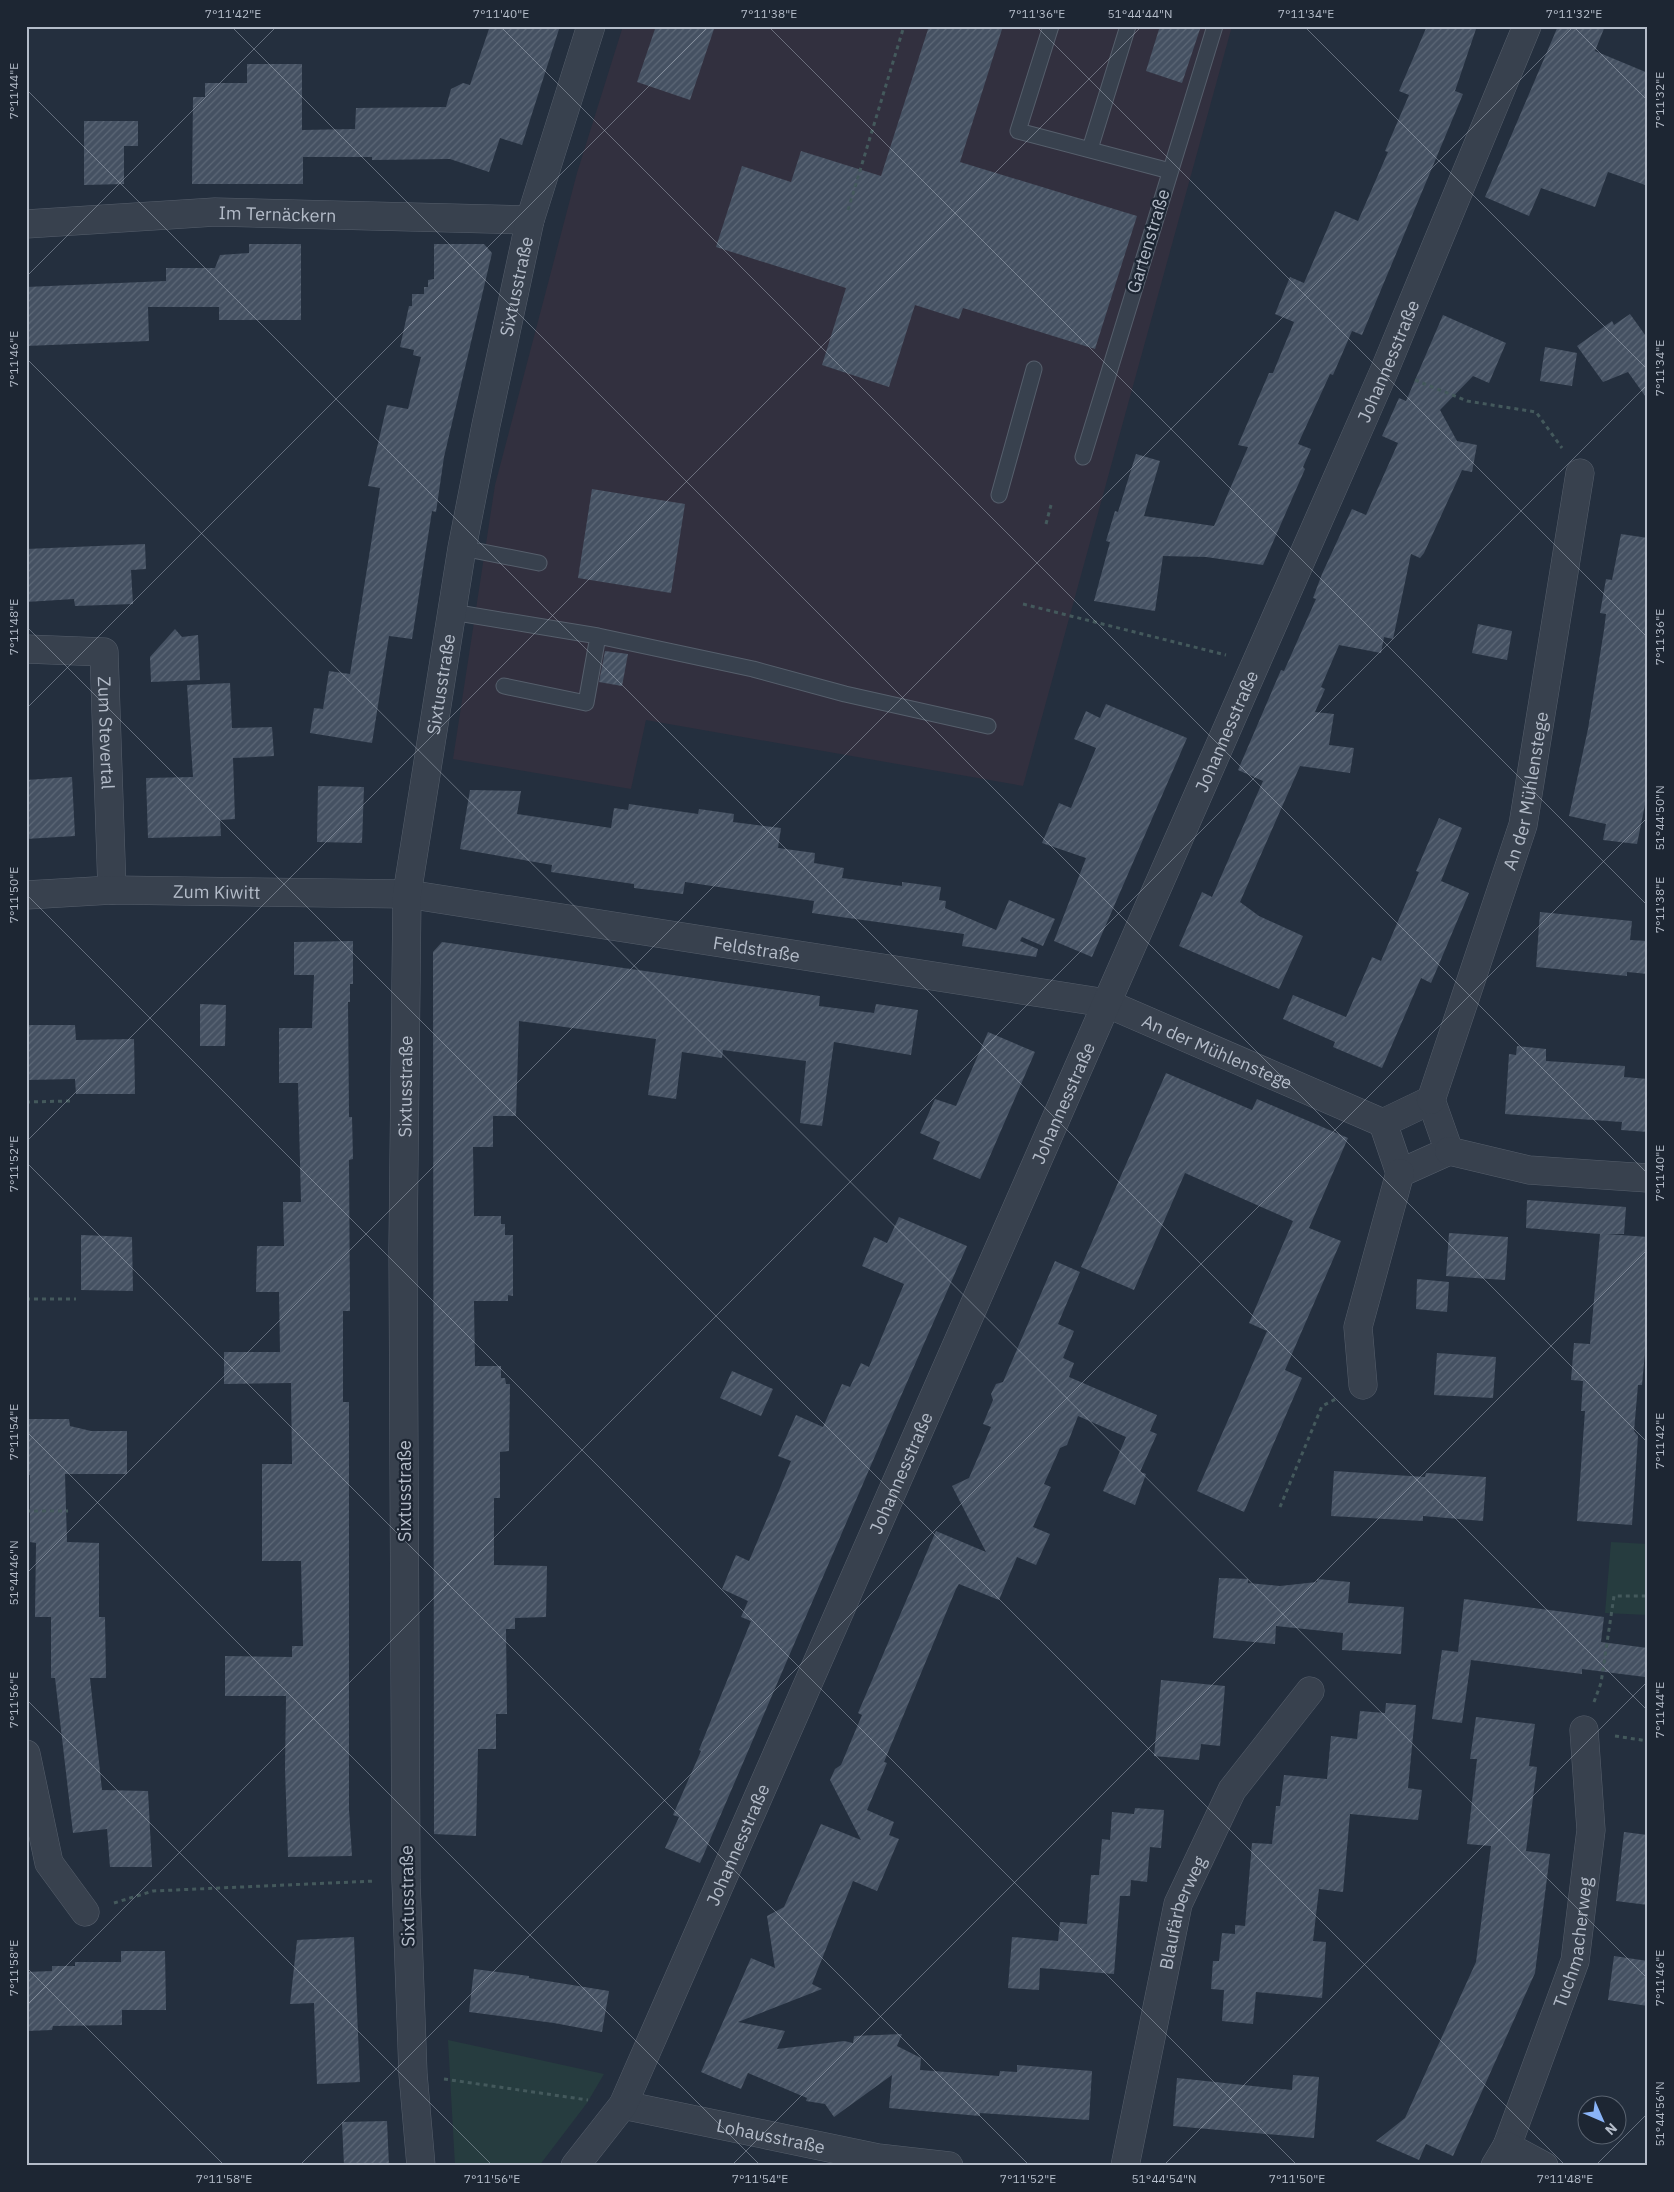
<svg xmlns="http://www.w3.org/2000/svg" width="1674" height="2192" viewBox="0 0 1674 2192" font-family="'IBM Plex Sans',sans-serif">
<defs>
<pattern id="building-hatch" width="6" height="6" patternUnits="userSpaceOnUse" patternTransform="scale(1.25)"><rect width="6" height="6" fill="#455162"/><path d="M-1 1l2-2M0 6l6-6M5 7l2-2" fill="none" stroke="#5d6877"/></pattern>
</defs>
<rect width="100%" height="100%" fill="#242f3e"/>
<path fill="#32303f" d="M 623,26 L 1232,26 L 1023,786 L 646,720 L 631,789 L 453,759 L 495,485 L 577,173 Z"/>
<path fill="#263c3f" d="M 1611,1542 L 1648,1544 L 1648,1615 L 1605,1613 Z
M 448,2040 L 604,2074 L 587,2103 L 539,2166 L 455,2166 Z"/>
<path fill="url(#building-hatch)" d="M 490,26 L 560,26 L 522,145 L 500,138 L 489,172 L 450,159 L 372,160 L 372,157 L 303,157 L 303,184 L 192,184 L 193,97 L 205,97 L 205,83 L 247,83 L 247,64 L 302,64 L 302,130 L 355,129 L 356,108 L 446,107 L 451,89 L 463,83 L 470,85 Z
M 656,26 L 715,26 L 690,100 L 637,82 Z
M 929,26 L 1003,26 L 960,162 L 1137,216 L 1095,349 L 963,308 L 959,319 L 915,305 L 889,387 L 822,365 L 846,288 L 716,247 L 742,166 L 791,182 L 801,151 L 881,176 Z
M 1160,26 L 1201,26 L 1182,83 L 1146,71 Z
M 1427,26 L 1477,26 L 1455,91 L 1463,94 L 1362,335 L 1352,331 L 1333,375 L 1330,374 L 1298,444 L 1311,449 L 1303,467 L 1305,469 L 1263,565 L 1206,557 L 1163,556 L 1155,611 L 1094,601 L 1110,542 L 1106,541 L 1115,511 L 1118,512 L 1136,454 L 1160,461 L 1144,516 L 1214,526 L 1248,447 L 1238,445 L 1269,373 L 1273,373 L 1294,322 L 1275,314 L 1290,277 L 1304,283 L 1335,211 L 1358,221 L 1388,152 L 1385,151 L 1409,95 L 1399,91 Z
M 1558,26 L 1605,26 L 1595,51 L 1648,73 L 1648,186 L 1608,172 L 1595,207 L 1541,188 L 1529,216 L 1485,197 Z
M 84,121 L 138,121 L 138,146 L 124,146 L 124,184 L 84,185 Z
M 249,244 L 301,244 L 301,320 L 219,320 L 219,307 L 148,307 L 149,341 L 26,346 L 26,287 L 166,281 L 166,268 L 215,268 L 220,255 L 249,253 Z
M 434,244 L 484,244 L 492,253 L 444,457 L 436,512 L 432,511 L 412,639 L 389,636 L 372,743 L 310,733 L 314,708 L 323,709 L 329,671 L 350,674 L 380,488 L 368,486 L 387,405 L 408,409 L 421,357 L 413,355 L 414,350 L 400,347 L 409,306 L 412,306 L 412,294 L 424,294 L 424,287 L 428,287 L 428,280 L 434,279 Z
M 1630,314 L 1648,339 L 1648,400 L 1628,372 L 1603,382 L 1577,346 L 1612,321 L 1614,325 Z
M 1443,315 L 1506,343 L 1489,383 L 1473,376 L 1440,410 L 1457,441 L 1477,445 L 1472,472 L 1462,470 L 1424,553 L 1420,558 L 1411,554 L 1393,639 L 1384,637 L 1381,653 L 1339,645 L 1321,687 L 1325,689 L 1315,712 L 1334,714 L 1329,745 L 1354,748 L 1350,773 L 1300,766 L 1240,902 L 1259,916 L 1303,936 L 1279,989 L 1179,946 L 1202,892 L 1212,897 L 1263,781 L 1238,770 L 1281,670 L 1284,671 L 1316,599 L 1313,598 L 1322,574 L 1352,509 L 1366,515 L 1398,443 L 1382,436 L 1399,398 L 1406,401 Z
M 1545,347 L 1577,353 L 1572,386 L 1540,381 Z
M 592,489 L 685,504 L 671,593 L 578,578 Z
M 1621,534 L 1648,538 L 1648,790 L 1637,844 L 1603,840 L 1606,824 L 1569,816 L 1588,729 L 1604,630 L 1606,614 L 1600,613 L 1606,579 L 1612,580 Z
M 145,544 L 146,569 L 131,570 L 133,604 L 75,606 L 74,599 L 26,602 L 26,549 Z
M 1478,624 L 1512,631 L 1507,660 L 1472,653 Z
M 175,629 L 182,637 L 198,635 L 200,680 L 151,682 L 150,657 Z
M 605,651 L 628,654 L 622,686 L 599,682 Z
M 230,683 L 232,728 L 272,727 L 274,756 L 233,758 L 235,819 L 220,820 L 221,836 L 148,838 L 146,778 L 193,777 L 187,685 Z
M 1106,704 L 1187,738 L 1092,957 L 1054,941 L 1086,858 L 1042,843 L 1059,803 L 1071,808 L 1096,748 L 1074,739 L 1086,711 L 1100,718 Z
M 72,777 L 75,836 L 26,839 L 26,780 Z
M 318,786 L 364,787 L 362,843 L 317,842 Z
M 470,790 L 521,791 L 517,814 L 611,828 L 614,808 L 628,810 L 629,804 L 698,814 L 699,809 L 734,814 L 733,822 L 781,828 L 778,848 L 815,853 L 814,863 L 844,868 L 842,878 L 902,886 L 902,882 L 941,887 L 939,900 L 946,901 L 945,908 L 996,930 L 1009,900 L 1055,919 L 1043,946 L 1022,937 L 1020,941 L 1038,949 L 1036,957 L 962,946 L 964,934 L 812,913 L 814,901 L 685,882 L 683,894 L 634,888 L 634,884 L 551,872 L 552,865 L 460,849 Z
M 1439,818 L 1462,828 L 1441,881 L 1469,893 L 1431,983 L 1421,978 L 1382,1068 L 1333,1047 L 1335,1042 L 1283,1019 L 1293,995 L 1346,1017 L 1372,957 L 1381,961 L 1419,872 L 1424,874 L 1416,871 Z
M 1540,912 L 1632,921 L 1630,940 L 1648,941 L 1648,974 L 1627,972 L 1627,976 L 1536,967 Z
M 353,941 L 353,984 L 350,984 L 350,1002 L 348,1002 L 349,1117 L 352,1117 L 353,1159 L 349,1160 L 350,1311 L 343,1311 L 343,1402 L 349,1402 L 349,1810 L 352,1856 L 288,1857 L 285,1769 L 286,1696 L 225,1696 L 225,1656 L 292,1657 L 292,1646 L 303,1646 L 301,1561 L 262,1561 L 262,1464 L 292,1464 L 291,1383 L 224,1384 L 224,1352 L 280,1352 L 279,1292 L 256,1292 L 257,1246 L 284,1246 L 283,1202 L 301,1202 L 298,1083 L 279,1083 L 279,1028 L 312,1028 L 314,975 L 294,975 L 294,942 Z
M 442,942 L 820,996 L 819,1006 L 874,1013 L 876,1004 L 918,1010 L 911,1055 L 834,1042 L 822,1126 L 800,1123 L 806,1061 L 723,1050 L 722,1058 L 682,1052 L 676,1099 L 648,1095 L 656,1039 L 519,1021 L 516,1116 L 493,1116 L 493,1147 L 473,1147 L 474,1216 L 501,1216 L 501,1224 L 505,1224 L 505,1235 L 513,1235 L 513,1296 L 508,1295 L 508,1301 L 474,1301 L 475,1366 L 501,1366 L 501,1378 L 505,1378 L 506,1384 L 510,1384 L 509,1451 L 500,1452 L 500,1498 L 494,1498 L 494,1565 L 547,1566 L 546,1617 L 515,1618 L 515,1629 L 506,1629 L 507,1714 L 496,1714 L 496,1749 L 478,1749 L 476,1836 L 434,1834 L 433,952 Z
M 200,1004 L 226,1005 L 225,1046 L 200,1046 Z
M 26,1025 L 75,1025 L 76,1040 L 134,1039 L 135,1094 L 76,1094 L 75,1079 L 26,1080 Z
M 988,1032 L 1035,1052 L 980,1179 L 933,1159 L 940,1142 L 920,1133 L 935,1099 L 956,1106 Z
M 1517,1046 L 1546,1049 L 1546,1061 L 1625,1066 L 1624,1077 L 1648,1079 L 1648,1132 L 1621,1130 L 1622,1122 L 1505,1114 L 1509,1054 L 1516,1055 Z
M 1166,1073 L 1252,1110 L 1257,1099 L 1348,1138 L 1309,1228 L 1341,1241 L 1285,1370 L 1302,1378 L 1244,1512 L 1197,1491 L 1267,1331 L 1249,1323 L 1293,1221 L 1185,1173 L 1134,1290 L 1081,1267 Z
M 1527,1200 L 1626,1207 L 1624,1234 L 1606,1234 L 1648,1237 L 1648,1320 L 1642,1385 L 1638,1385 L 1634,1431 L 1638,1436 L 1632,1525 L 1577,1521 L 1585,1411 L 1581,1411 L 1583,1381 L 1571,1380 L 1574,1343 L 1590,1344 L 1600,1234 L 1526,1228 Z
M 899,1217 L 967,1246 L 890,1421 L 700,1863 L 665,1848 L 679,1817 L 673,1815 L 701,1751 L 699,1750 L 751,1621 L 741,1617 L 748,1601 L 722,1589 L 736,1555 L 749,1561 L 778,1493 L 791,1461 L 778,1456 L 796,1415 L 823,1427 L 842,1384 L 850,1387 L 861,1363 L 869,1367 L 904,1284 L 862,1266 L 874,1237 L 887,1243 Z
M 1449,1233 L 1508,1237 L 1505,1280 L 1446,1276 Z
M 81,1235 L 132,1237 L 133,1291 L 81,1290 Z
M 1055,1261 L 1080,1272 L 1058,1324 L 1074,1331 L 1063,1358 L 1074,1363 L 1069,1377 L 1157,1415 L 1150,1431 L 1157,1434 L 1140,1472 L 1146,1474 L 1135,1505 L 1103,1491 L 1126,1437 L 1078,1416 L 1067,1445 L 1060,1448 L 1044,1484 L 1051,1487 L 1033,1527 L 1050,1534 L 1036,1565 L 1017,1557 L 999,1600 L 959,1584 L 956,1589 L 884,1762 L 887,1763 L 867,1810 L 894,1822 L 889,1835 L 899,1839 L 877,1891 L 853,1881 L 812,1984 L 822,1989 L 738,2022 L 785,2031 L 777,2049 L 844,2041 L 853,2043 L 854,2036 L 902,2034 L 897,2046 L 921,2058 L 920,2070 L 999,2076 L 1000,2071 L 1017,2072 L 1017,2065 L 1092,2071 L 1089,2120 L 980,2113 L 980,2116 L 889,2108 L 892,2075 L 834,2117 L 825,2104 L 806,2101 L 807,2098 L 748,2073 L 741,2089 L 701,2072 L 751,1958 L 775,1968 L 767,1916 L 784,1907 L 821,1824 L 861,1840 L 830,1780 L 835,1769 L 841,1765 L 862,1715 L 858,1713 L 936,1531 L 986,1552 L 952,1486 L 969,1478 L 991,1427 L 983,1424 L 993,1400 L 991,1394 L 996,1384 L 1003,1382 Z
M 1417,1279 L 1449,1282 L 1447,1312 L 1416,1309 Z
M 1437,1353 L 1496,1357 L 1493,1398 L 1434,1395 Z
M 732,1371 L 773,1389 L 761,1416 L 720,1398 Z
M 26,1419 L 69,1419 L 70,1426 L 91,1431 L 127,1431 L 127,1474 L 65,1474 L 67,1542 L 99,1543 L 99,1617 L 105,1617 L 106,1678 L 90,1678 L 102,1790 L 148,1791 L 152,1867 L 110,1867 L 107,1829 L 73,1833 L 55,1678 L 51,1678 L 51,1617 L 35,1617 L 36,1543 L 30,1542 L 30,1475 L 26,1475 Z
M 1334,1471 L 1425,1477 L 1426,1473 L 1486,1477 L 1483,1521 L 1423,1516 L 1423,1521 L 1331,1516 Z
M 1219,1578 L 1248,1579 L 1248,1583 L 1280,1586 L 1317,1582 L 1317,1579 L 1350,1582 L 1348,1603 L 1404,1607 L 1401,1654 L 1342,1650 L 1343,1633 L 1276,1626 L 1275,1644 L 1213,1638 Z
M 1464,1599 L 1604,1617 L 1601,1642 L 1648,1648 L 1645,1677 L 1582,1669 L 1582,1674 L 1471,1660 L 1462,1723 L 1432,1719 L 1442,1650 L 1458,1652 Z
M 1161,1680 L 1225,1686 L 1220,1746 L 1201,1744 L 1199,1760 L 1154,1756 Z
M 1386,1703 L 1416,1705 L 1408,1788 L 1422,1790 L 1418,1820 L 1350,1814 L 1343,1892 L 1319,1889 L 1313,1941 L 1326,1942 L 1322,1998 L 1256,1992 L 1253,2024 L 1222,2021 L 1224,1990 L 1211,1989 L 1213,1961 L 1219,1961 L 1222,1933 L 1235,1934 L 1235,1925 L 1245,1926 L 1252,1843 L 1272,1844 L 1276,1806 L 1280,1806 L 1284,1775 L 1327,1779 L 1331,1736 L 1357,1739 L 1360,1711 L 1385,1713 Z
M 1476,1717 L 1535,1724 L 1529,1766 L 1537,1767 L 1526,1851 L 1550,1854 L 1535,1973 L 1453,2156 L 1426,2144 L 1419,2160 L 1376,2141 L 1405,2118 L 1476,1962 L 1491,1846 L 1467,1844 L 1477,1759 L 1470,1759 Z
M 1135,1808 L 1164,1810 L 1161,1848 L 1150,1847 L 1147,1882 L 1131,1880 L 1130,1896 L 1120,1896 L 1114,1974 L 1040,1968 L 1039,1990 L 1008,1988 L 1012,1937 L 1058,1941 L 1060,1922 L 1087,1924 L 1091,1875 L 1099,1875 L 1102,1839 L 1110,1840 L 1112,1812 L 1134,1814 Z
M 1624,1832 L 1648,1835 L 1648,1905 L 1616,1901 Z
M 354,1937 L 360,2082 L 317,2084 L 314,2003 L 290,2004 L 297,1940 Z
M 121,1951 L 165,1951 L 166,2010 L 122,2010 L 122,2025 L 53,2026 L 52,2030 L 26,2031 L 26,1972 L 52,1971 L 52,1966 L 75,1966 L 75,1962 L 121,1962 Z
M 1614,1956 L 1648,1961 L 1648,2006 L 1608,2000 Z
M 474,1969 L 529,1976 L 529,1978 L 609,1991 L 602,2032 L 554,2023 L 469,2012 Z
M 1293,2075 L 1319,2077 L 1314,2138 L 1173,2126 L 1177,2078 L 1292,2090 Z
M 387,2121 L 389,2166 L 344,2166 L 342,2122 Z"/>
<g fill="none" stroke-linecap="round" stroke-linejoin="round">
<defs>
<path id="lane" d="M 1051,26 L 1018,131 L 1170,171
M 1090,149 L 1128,26
M 1083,457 L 1215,26
M 999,495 L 1034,369
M 462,548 L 539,563
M 452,612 L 598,636 L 753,669 L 845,694 L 988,726
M 504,686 L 586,703 L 598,636"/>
<g id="street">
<path id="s1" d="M 26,224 L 215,212 L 530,220"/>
<path id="s2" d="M 26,649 L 104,652 L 112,890"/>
<path id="s3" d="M 26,895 L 112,890 L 407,894 L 1106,1003 L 1383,1123 L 1400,1173 L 1449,1151 L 1431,1100 L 1383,1123"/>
<path id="s4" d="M 1431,1100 L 1523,825 L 1580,473"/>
<path d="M 1449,1151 L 1529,1170 L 1648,1178"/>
<path d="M 1363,1385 L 1358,1327 L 1400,1173"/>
<path d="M 26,1754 L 49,1863 L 85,1912"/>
<path id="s5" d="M 623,2105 L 878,2158 L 949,2166"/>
<path id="s6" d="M 1507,2146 L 1575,1961 L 1591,1830 L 1584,1730"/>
<path id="s7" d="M 421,2166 L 413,2074 L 406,1880 L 403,1248 L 407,894 L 462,548 L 486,425 L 530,220 L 591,26"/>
<path id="s8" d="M 575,2166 L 623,2105 L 1385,369 L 1527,26"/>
<path id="s9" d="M 1125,2166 L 1178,1904 L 1232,1790 L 1310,1691"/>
<path d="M 1495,2166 L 1507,2146 L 1544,2166"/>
</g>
</defs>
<use href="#lane" stroke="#565f6c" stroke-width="17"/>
<use href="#street" stroke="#565f6c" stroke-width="29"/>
<path stroke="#44595c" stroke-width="3" stroke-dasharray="4 4" stroke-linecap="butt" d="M 848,210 L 904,26
M 1415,380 L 1467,401 L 1536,412 L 1562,448
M 1046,524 L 1051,505
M 1023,604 L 1226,655
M 26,1102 L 70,1101
M 26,1299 L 76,1299
M 1280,1507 L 1322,1406 L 1336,1399
M 26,1511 L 68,1511
M 1594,1702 L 1601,1683 L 1614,1596 L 1648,1596
M 1615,1736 L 1648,1741
M 114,1903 L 153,1891 L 375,1881
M 444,2079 L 588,2100"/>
<use href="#lane" stroke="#38414e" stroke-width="15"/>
<use href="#street" stroke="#38414e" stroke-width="28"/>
</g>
<path fill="none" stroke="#b4bcc9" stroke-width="1" stroke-opacity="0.45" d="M 231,26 L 1648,1443M 500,26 L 1648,1174M 768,26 L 1648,906M 1036,26 L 1648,638M 1304,26 L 1648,370M 1573,26 L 1648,101M 26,89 L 1648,1711M 26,277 L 277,26M 26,358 L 1648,1979M 26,626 L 1566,2166M 26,709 L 709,26M 26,894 L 1298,2166M 26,1142 L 1142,26M 26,1162 L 1030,2166M 26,1431 L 761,2166M 26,1574 L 1574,26M 26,1699 L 493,2166M 26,1967 L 225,2166M 26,2006 L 1648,384M 299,2166 L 1648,817M 731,2166 L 1648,1249M 1163,2166 L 1648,1681M 1595,2166 L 1648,2113"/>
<g text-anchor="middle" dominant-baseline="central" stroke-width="4.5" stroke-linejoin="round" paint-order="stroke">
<g font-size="18" fill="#b4bcc9" stroke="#1d2633">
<text stroke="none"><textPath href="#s1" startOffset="252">Im Ternäckern</textPath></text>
<text transform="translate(1148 241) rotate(-73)">Gartenstraße</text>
<text stroke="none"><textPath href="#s7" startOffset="1890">Sixtusstraße</textPath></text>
<text stroke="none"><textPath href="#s8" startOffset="1982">Johannesstraße</textPath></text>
<text stroke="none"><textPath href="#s7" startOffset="1485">Sixtusstraße</textPath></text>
<text stroke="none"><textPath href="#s2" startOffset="159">Zum Stevertal</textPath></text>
<text stroke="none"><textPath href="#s8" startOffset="1578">Johannesstraße</textPath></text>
<text stroke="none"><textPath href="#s4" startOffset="324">An der Mühlenstege</textPath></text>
<text stroke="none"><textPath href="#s3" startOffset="191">Zum Kiwitt</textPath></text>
<text stroke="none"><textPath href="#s3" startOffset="735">Feldstraße</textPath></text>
<text stroke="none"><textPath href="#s3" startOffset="1210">An der Mühlenstege</textPath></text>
<text stroke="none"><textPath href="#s7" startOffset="1080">Sixtusstraße</textPath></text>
<text stroke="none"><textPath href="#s8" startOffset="1172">Johannesstraße</textPath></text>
<text stroke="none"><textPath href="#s8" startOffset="768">Johannesstraße</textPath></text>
<text transform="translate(404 1491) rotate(-90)">Sixtusstraße</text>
<text stroke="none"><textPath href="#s8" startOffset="362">Johannesstraße</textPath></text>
<text transform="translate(407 1896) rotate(-91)">Sixtusstraße</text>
<text stroke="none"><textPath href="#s9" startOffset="260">Blaufärberweg</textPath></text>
<text stroke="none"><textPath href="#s6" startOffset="215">Tuchmacherweg</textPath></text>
<text stroke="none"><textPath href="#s5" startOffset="151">Lohausstraße</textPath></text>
</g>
</g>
<rect width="1674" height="2192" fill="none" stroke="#1d2633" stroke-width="55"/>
<g transform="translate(1602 2120) rotate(135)"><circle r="24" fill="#1d2633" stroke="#59626f"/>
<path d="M0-4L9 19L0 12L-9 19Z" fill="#8ab4f8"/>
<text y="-8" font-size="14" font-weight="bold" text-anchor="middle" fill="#b4bcc9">N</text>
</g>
<rect x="28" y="28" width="1618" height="2136" fill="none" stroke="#b4bcc9" stroke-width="2"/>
<g font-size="12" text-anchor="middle" fill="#b4bcc9">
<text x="233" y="18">7°11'42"E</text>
<text x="501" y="18">7°11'40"E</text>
<text x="769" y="18">7°11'38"E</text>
<text x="1037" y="18">7°11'36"E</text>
<text x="1140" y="18">51°44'44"N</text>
<text x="1306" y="18">7°11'34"E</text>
<text x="1574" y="18">7°11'32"E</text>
<text transform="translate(14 91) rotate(-90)" y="4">7°11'44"E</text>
<text transform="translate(1660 100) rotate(-90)" y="4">7°11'32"E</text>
<text transform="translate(14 359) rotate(-90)" y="4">7°11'46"E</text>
<text transform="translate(1660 368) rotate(-90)" y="4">7°11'34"E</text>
<text transform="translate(14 627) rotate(-90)" y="4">7°11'48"E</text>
<text transform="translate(1660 637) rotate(-90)" y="4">7°11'36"E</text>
<text transform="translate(1660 818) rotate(-90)" y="4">51°44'50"N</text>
<text transform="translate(14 895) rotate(-90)" y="4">7°11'50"E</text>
<text transform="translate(1660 905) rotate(-90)" y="4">7°11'38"E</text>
<text transform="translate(14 1164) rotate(-90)" y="4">7°11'52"E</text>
<text transform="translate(1660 1173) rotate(-90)" y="4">7°11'40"E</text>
<text transform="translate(14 1432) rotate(-90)" y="4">7°11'54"E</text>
<text transform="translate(1660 1441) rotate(-90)" y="4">7°11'42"E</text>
<text transform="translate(14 1573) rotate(-90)" y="4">51°44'46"N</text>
<text transform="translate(14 1700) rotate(-90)" y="4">7°11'56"E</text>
<text transform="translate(1660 1710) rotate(-90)" y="4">7°11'44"E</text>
<text transform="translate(14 1968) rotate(-90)" y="4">7°11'58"E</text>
<text transform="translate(1660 1978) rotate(-90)" y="4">7°11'46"E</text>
<text transform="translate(1660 2114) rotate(-90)" y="4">51°44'56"N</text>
<text x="224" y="2183">7°11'58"E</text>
<text x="492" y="2183">7°11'56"E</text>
<text x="760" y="2183">7°11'54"E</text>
<text x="1028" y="2183">7°11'52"E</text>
<text x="1164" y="2183">51°44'54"N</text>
<text x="1297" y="2183">7°11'50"E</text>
<text x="1565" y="2183">7°11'48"E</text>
</g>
</svg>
